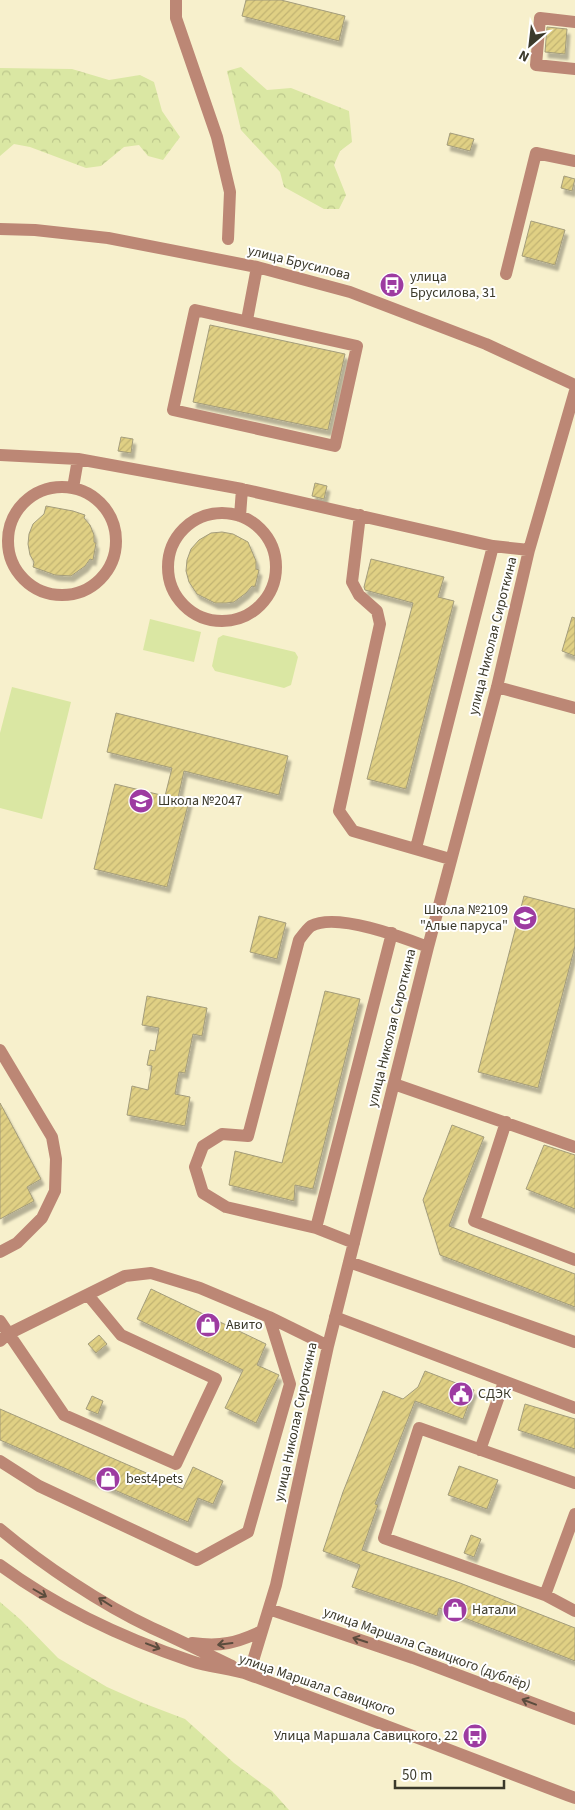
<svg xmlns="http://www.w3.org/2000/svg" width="575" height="1810" viewBox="0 0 575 1810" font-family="'Source Sans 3',sans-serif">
<defs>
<pattern id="forest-crowns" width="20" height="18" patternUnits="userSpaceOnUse" patternTransform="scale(1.25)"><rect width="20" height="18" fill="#dae7a3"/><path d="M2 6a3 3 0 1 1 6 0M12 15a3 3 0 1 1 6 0" fill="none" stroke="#bcc78c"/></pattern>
<pattern id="building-hatch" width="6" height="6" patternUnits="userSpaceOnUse" patternTransform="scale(1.25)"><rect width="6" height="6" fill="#e0d084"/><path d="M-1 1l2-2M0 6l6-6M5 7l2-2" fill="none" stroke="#c1b372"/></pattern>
<filter id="shadow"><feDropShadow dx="3" dy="5.5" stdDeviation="1" flood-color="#0004"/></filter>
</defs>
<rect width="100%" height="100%" fill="#f7f0cc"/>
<path fill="url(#forest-crowns)" d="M 241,67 L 267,90 L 291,88 L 349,111 L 352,142 L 340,151 L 334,165 L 346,195 L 339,209 L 324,209 L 284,187 L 280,172 L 241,130 L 227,71 Z
M 0,68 L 72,69 L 109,80 L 140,75 L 154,82 L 162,111 L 180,137 L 163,160 L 148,156 L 139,145 L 124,147 L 101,166 L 86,168 L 30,147 L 14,144 L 0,156 Z
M 0,1602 L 21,1620 L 58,1658 L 107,1687 L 143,1703 L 185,1719 L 234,1763 L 272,1791 L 289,1810 L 0,1810 Z"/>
<path fill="#dae7a3" d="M 150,619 L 201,632 L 194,662 L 143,650 Z
M 223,635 L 295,652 L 298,657 L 291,685 L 284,688 L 215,671 L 212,666 L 218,638 Z
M 12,687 L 71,702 L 42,819 L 0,808 L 0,733 Z"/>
<path fill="url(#building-hatch)" stroke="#a39c7b" filter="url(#shadow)" d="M 246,0 L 281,0 L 345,16 L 339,41 L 242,16 Z
M 547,27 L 567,29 L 565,54 L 545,52 Z
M 450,133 L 474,139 L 470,151 L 447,145 Z
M 564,176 L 575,179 L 572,191 L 561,188 Z
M 531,221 L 565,230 L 555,265 L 522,256 Z
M 210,325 L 345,354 L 328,430 L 193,402 Z
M 121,437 L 133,439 L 131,453 L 118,451 Z
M 315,483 L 327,486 L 324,499 L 312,496 Z
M 46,506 L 73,511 L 85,515 L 84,518 L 90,525 L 94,535 L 94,542 L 96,543 L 93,560 L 90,559 L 85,566 L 71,576 L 55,575 L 33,567 L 34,562 L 30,555 L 28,544 L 29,534 L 33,524 L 44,514 Z
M 222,532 L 233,534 L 248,542 L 256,561 L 256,569 L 259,570 L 255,587 L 252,586 L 246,593 L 234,602 L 226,603 L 215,603 L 197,594 L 189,582 L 186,571 L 187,560 L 191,549 L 199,540 L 211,533 Z
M 371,559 L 444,577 L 438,597 L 454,601 L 406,789 L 367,779 L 413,603 L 365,590 L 364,587 Z
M 572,617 L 575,618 L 575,656 L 562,651 Z
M 116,713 L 288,756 L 279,795 L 184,771 L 178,798 L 189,801 L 167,887 L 94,869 L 115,784 L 165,796 L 172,768 L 107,752 Z
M 524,896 L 575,909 L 575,946 L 538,1088 L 478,1072 Z
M 259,916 L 286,923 L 277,959 L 250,952 Z
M 325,991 L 360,999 L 313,1189 L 295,1185 L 294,1201 L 229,1185 L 235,1151 L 282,1163 Z
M 147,996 L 207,1008 L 202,1036 L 193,1034 L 185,1073 L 179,1072 L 175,1094 L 190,1097 L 185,1126 L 127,1115 L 132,1086 L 148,1090 L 152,1066 L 147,1065 L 150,1050 L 155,1051 L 159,1028 L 142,1025 Z
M 0,1103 L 41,1179 L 27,1187 L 34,1201 L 0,1219 Z
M 452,1125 L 484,1137 L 449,1226 L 575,1274 L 575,1307 L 440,1255 L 423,1200 Z
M 544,1145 L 575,1155 L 575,1209 L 526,1189 Z
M 151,1289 L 266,1344 L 257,1365 L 279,1375 L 256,1423 L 225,1408 L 243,1370 L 137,1319 Z
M 99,1335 L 107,1344 L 96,1353 L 88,1344 Z
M 425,1371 L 474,1390 L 463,1419 L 415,1401 L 375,1504 L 378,1505 L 362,1550 L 460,1583 L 575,1628 L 575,1661 L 439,1608 L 437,1616 L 352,1587 L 360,1565 L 323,1551 L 343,1492 L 383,1391 L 403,1399 L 418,1387 Z
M 92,1396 L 103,1401 L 98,1414 L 86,1409 Z
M 525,1404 L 575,1419 L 575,1449 L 518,1430 Z
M 0,1409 L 183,1489 L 193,1467 L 223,1481 L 213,1504 L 198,1498 L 188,1522 L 0,1440 Z
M 459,1466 L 498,1480 L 487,1509 L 448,1495 Z
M 471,1535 L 481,1539 L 474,1557 L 464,1553 Z"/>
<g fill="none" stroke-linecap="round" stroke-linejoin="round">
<path stroke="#bc8775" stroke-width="12" d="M 176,0 L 176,18 L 217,137 L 230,192 L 228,239
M 575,22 L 540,18 L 536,65 L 575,69
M 0,229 L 35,230 L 108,238 L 257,267 L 350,292 L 486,344 L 575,385
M 506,274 L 536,153 L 575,161
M 195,310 L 357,346 L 335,446 L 173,410 Z
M 247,320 L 257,267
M 0,455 L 78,459 L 242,489 L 493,546 L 529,550
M8 541a54 54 0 1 1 108 0a54 54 0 1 1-108 0Z
M 73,488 L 78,459
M168 567a54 54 0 1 1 108 0a54 54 0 1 1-108 0Z
M 360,515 L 352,582 L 359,595 L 377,611 L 380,624 L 339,811 L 353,831 L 450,859
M 240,516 L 242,489
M 497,687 L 575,708
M 416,848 L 493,546
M 0,1050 L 52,1137 L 56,1159 L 55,1191 L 42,1218 L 17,1243 L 0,1252
M 394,1084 L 575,1147
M 506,1122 L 474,1221 L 575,1260
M 316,1228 L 392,933
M 354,1243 L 316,1228 L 226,1207 L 203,1193 L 195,1167 L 203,1146 L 222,1134 L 248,1136 L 299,940 C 302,936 307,929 311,926 C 336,912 402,937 428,947
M 349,1262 L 575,1342
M 335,1317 L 575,1408
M 0,1321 L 64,1415 L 176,1464 L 216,1379 L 121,1335 L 88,1295
M 0,1341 L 8,1334 L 125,1276 L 151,1273 L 200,1288 L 269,1317 L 328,1346
M 480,1450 L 504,1382
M 0,1461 L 39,1486 L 197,1560 L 248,1532 L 290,1384 L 269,1317
M 575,1483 L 419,1428 L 384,1538 L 545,1595 L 575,1611
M 0,1529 C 43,1565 101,1604 152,1628 C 179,1640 205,1653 232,1666
M 0,1565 C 58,1608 123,1638 191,1661 C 211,1668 231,1668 250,1675 C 359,1715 467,1757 575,1798
M 545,1595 L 575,1514
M 269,1609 L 413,1658 L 575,1719
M 192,1643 C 221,1647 236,1643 262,1631
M 249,1674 L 276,1585 L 328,1346 L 428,947 L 497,687 L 529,550 L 575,391"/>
</g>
<defs><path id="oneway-shaft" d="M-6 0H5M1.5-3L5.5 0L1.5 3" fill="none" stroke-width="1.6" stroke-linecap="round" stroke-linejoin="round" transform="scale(1.25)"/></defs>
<g stroke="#5b4c3d">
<use href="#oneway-shaft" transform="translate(40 1593) rotate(30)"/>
<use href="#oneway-shaft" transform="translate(105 1602) rotate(-148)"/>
<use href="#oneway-shaft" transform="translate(360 1640) rotate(-162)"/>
<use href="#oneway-shaft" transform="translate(225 1644) rotate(173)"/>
<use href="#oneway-shaft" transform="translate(153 1646) rotate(21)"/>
<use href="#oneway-shaft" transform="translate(529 1702) rotate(-159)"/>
</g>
<defs>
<symbol id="bus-disc" viewBox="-11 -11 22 22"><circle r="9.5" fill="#9d3ba1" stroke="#fff"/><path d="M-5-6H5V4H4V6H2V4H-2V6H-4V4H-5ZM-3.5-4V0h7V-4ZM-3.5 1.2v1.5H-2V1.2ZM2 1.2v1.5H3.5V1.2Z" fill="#fff"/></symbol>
<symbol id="school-disc" viewBox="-11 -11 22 22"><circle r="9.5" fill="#9d3ba1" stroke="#fff"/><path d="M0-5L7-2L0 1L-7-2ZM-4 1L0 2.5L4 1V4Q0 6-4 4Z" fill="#fff"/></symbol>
<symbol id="shop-disc" viewBox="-11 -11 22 22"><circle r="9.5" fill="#9d3ba1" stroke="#fff"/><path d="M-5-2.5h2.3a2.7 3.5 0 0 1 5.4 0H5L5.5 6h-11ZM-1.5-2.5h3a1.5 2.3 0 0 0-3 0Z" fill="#fff"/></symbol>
<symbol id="civic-disc" viewBox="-11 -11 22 22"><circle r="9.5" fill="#9d3ba1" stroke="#fff"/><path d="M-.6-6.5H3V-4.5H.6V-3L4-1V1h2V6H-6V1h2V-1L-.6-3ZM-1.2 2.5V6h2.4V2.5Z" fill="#fff"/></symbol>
</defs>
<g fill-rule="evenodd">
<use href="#bus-disc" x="378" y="271" width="28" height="28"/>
<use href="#school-disc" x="127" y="787" width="28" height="28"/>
<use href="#school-disc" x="511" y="904" width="28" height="28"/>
<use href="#shop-disc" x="194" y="1311" width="28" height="28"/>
<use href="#civic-disc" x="447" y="1380" width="28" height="28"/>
<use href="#shop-disc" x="94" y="1465" width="28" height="28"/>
<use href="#shop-disc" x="441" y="1596" width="28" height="28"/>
<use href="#bus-disc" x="461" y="1722" width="28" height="28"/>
</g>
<g text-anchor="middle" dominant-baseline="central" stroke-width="4" stroke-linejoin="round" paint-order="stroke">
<g font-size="14" fill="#3b392a" stroke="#fff">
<text transform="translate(299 263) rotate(14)">улица Брусилова</text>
<text transform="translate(493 636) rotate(-76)">улица Николая Сироткина</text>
<text transform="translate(392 1028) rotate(-76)">улица Николая Сироткина</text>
<text transform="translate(296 1422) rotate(-78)">улица Николая Сироткина</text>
<text transform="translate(427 1649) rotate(20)">улица Маршала Савицкого (дублёр)</text>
<text transform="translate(317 1685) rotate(19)">улица Маршала Савицкого</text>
</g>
<g font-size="14" fill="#3b392a" stroke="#fff" text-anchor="start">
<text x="410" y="277">улица<tspan x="410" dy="16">Брусилова, 31</tspan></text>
<text x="158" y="801">Школа №2047</text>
<text x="508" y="910" text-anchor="end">Школа №2109<tspan x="508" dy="16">"Алые паруса"</tspan></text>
<text x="226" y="1325">Авито</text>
<text x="478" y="1394">СДЭК</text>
<text x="126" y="1479">best4pets</text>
<text x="472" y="1610">Натали</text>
<text x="458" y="1736" text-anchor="end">Улица Маршала Савицкого, 22</text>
</g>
</g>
<g transform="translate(530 45) rotate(208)" stroke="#ffffff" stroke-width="4" paint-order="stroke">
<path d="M0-4L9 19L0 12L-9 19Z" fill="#3b392a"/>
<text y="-8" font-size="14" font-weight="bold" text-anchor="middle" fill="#3b392a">N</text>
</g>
<path d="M395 1780v8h109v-8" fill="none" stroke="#3b392a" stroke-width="2.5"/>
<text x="402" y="1780" font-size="15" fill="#3b392a" stroke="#ffffff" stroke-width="4" paint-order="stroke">50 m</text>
</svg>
